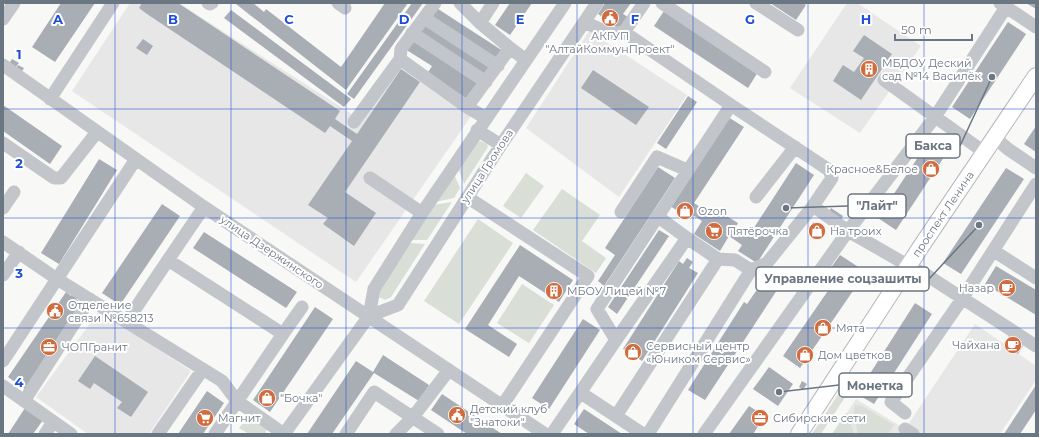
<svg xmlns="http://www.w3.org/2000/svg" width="1039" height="437" viewBox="0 0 1039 437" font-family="Montserrat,sans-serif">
<rect width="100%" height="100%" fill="#f8f8f6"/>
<path fill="#e6e7e6" d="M 130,3 L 179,3 L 355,116 L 399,55 L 476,109 L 356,282 L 72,91 Z
M 847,3 L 857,3 L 921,46 L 860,133 L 790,88 Z
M 589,31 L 687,95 L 619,197 L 526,128 Z
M 100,310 L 191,371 L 149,434 L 88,434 L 36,397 Z
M 975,324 L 1036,366 L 1036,380 L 1000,434 L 833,434 L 856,399 L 905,429 Z"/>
<path fill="#d9ded7" d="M 476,141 L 480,141 L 487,144 L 488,147 L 464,184 L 459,170 Z
M 526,173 L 544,186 L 521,218 L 503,206 Z
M 454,174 L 460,188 L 454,198 L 435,202 Z
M 562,189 L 600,215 L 582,241 L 606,258 L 596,273 L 533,230 Z
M 452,202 L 427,240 L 412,240 L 433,205 Z
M 478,219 L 513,243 L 459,324 L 424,301 Z
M 410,243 L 425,244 L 391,297 L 385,300 L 379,297 L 380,291 Z
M 522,284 L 554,305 L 529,343 L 497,323 Z
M 849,378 L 855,382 L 821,434 L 812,434 Z
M 855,405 L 862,406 L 894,425 L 888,434 L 858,434 C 856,424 852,415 855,405 Z
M 846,413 L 848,414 L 854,434 L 832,434 Z
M 247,418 L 267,429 L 265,434 L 249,434 L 239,428 Z"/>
<path fill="#a8aeb4" d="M 61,3 L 95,3 L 55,62 L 32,47 Z
M 142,3 L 178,3 L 340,111 L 335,119 L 357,134 L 401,69 L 420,82 L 345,192 L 376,213 L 354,246 L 323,224 L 328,218 L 308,205 L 352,141 L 330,126 L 325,133 L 147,14 L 139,8 Z
M 237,3 L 253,3 L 264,12 L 266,9 L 341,67 L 385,3 L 408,3 L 346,90 L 236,4 Z
M 412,3 L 423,3 L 354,99 L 347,94 Z
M 510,3 L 532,3 L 510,35 L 495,25 Z
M 605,3 L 631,3 L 623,14 L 628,17 L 619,29 L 598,14 Z
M 770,3 L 803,3 L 806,5 L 796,20 Z
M 1026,3 L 1036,3 L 1036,9 Z
M 435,7 L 503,51 L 498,60 L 429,16 Z
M 231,10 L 351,99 L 344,107 L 224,18 Z
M 664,11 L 758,72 L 748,88 L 654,26 Z
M 423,21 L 491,65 L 485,74 L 417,30 Z
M 1008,22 L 1026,34 L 970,119 L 952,107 Z
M 864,35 L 892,54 L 861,100 L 833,81 L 843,65 L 854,72 L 864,58 L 853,51 Z
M 143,39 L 153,46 L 147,55 L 136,48 Z
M 411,40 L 480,84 L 469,100 L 427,74 L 432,66 L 405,49 Z
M 12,59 L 19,63 L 14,69 L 8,65 Z
M 18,65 L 24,68 L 20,74 L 15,70 Z
M 593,70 L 649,107 L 636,125 L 581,88 Z
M 688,96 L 697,102 L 666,149 L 657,143 Z
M 3,105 L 62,146 L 50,164 L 3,131 Z
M 728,117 L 744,127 L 694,203 L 708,212 L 712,207 L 738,223 L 735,228 L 748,237 L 796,163 L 814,175 L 757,263 L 738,251 L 742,245 L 729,236 L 720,251 L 694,234 L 702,221 L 688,212 L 686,216 L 670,206 Z
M 1036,126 L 1036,152 L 1024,144 Z
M 934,133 L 952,145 L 896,230 L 878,218 Z
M 99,159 L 117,170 L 59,264 L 41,253 Z
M 658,167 L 675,178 L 604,286 L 598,281 L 615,255 L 605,248 Z
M 1006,168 L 1024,179 L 961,274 L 943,263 Z
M 162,204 L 180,216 L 120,305 L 102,293 Z
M 831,208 L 843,216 L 839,223 L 827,214 Z
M 813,222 L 826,231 L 821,239 L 808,231 Z
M 659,230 L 669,236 L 617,314 L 608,307 Z
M 204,232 L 297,292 L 286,308 L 193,248 Z
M 520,245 L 573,280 L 559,302 L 519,276 L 488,325 L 517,344 L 509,357 L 465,329 Z
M 840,255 L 866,272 L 800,368 L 783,356 L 834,282 L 825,276 Z
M 687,258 L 693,262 L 689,268 L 698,273 L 642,361 L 623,349 L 679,261 L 683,264 Z
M 996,266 L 1036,290 L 1036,315 L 985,284 Z
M 770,271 L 783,281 L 705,400 L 688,390 L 744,302 L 747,304 Z
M 66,292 L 71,296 L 72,293 L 78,297 L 76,299 L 83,304 L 25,389 L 8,377 Z
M 915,303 L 932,314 L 874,404 L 857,394 Z
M 315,307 L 333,319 L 270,412 L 253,400 Z
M 583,319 L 600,330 L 549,409 L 532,398 Z
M 1009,336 L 1023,346 L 1018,354 L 1004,344 Z
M 383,355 L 429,385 L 419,401 L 374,373 L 332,434 L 307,434 L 356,361 L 373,372 Z
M 95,356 L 148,392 L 131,417 L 117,408 L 122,402 L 94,383 L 90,389 L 78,381 Z
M 769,367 L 793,384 L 778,406 L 753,389 Z
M 802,381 L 807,384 L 803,390 L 799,387 Z
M 1036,385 L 1036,410 L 1020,434 L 1004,434 Z
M 207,391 L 224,403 L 203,434 L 178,434 Z
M 442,394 L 502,434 L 467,434 L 431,410 Z
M 749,406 L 765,416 L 753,434 L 729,434 Z
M 25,408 L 43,420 L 33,434 L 8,434 Z
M 584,409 L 622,434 L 589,434 L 574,424 Z"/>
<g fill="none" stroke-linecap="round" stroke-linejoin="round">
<defs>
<path id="major" d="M 799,434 L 922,245 L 1036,76"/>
</defs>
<use href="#major" stroke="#b6b9bd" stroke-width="18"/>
<path stroke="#c2c5c9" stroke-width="13" d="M 208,3 L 210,4 L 212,3
M 338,3 L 345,8
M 460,3 L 480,23 L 510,48
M 662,3 L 765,72
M 756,3 L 798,30
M 1006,7 L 1036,27
M 424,18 L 498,66
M 3,19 L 14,3
M 584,22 L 611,34 L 624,32 L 644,3
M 480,23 L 493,3
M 624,32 L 731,105 L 829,170 L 832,178 L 813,206 L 848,231 L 909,266 L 928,276 L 1036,346
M 412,33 L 486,82
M 400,59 L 401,49 L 435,3
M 3,65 L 204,207 L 545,434
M 884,80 L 984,152
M 50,99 L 113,3
M 467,107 L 510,48 L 526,60
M 354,122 L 400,59 L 467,107 L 486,118
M 477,130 L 501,145
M 995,138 L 1008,149 L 1036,168
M 3,143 L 54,178 L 61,178 L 97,132
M 370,178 L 422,213
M 467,197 L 588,276 L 502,406
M 756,197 L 795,147
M 3,208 L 14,192
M 621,212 L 657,157 L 687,170
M 3,242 L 57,279 L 222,381 L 237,401 L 284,434
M 994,251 L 1036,278
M 718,259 L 735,260 L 751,270
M 168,260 L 204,207
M 3,275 L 19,252
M 369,316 L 398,305 L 501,145 L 597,3
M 127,321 L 168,260 L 283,334 L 215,434
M 283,334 L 302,307
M 616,340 L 687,238 L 657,216
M 3,361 L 136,159
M 3,386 L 71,434
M 581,393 L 643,434
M 24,401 L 90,299
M 905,413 L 891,402 L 962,299 L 1036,184
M 616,416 L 718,259 L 687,238
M 905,429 L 913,434
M 45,434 L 53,422
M 158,434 L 203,369
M 284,434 L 369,316 L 374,289 L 422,213 L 565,3
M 346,434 L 374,392 L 438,434
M 396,434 L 413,417 L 449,370
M 552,434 L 616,340 L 597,309 L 731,105
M 648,434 L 751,270 L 767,263 L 813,206
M 704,434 L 848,231 L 935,117 L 1006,7 L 1000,3"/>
<use href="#major" stroke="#fff" stroke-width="16"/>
</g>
<path fill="none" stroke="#1d4ed8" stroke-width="1" stroke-opacity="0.55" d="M 115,3 L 115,434M 231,3 L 231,434M 346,3 L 346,434M 462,3 L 462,434M 577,3 L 577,434M 693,3 L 693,434M 808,3 L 808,434M 924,3 L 924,434M 3,109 L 1036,109M 3,218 L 1036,218M 3,328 L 1036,328"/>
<defs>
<symbol id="civic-disc" viewBox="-11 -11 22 22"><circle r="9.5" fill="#d06c3e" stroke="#fff"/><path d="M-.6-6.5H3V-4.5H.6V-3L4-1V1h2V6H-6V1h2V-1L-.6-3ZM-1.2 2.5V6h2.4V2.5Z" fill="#fff"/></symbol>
<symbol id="building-disc" viewBox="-11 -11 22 22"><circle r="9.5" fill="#d06c3e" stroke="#fff"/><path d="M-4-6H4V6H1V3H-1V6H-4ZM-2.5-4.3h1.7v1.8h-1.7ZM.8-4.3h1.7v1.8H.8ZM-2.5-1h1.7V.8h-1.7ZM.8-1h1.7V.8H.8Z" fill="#fff"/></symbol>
<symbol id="shop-disc" viewBox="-11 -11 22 22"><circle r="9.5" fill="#d06c3e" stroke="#fff"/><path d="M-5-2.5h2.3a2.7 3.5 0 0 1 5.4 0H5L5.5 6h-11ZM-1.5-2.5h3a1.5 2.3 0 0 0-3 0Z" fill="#fff"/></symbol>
<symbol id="supermarket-disc" viewBox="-11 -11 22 22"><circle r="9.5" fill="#d06c3e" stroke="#fff"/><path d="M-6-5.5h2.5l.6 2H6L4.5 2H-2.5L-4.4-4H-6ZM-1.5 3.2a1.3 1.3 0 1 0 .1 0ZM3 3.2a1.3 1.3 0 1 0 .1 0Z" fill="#fff"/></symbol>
<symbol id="cafe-disc" viewBox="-11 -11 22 22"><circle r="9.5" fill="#d06c3e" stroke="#fff"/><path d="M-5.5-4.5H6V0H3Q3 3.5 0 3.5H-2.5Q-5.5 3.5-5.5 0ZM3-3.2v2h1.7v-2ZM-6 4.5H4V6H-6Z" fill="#fff"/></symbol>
<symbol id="office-disc" viewBox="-11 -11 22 22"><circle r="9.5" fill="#d06c3e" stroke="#fff"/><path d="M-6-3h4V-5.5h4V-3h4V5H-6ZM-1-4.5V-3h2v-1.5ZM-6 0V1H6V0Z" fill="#fff"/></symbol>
</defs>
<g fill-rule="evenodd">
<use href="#civic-disc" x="600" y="8" width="20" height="20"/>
<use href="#building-disc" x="859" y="59" width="20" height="20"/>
<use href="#shop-disc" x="921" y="159" width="20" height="20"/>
<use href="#shop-disc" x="675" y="201" width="20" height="20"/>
<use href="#supermarket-disc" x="704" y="221" width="20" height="20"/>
<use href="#shop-disc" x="807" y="221" width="20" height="20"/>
<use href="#cafe-disc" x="997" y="278" width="20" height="20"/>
<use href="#building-disc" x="544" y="281" width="20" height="20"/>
<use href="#civic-disc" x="45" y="301" width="20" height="20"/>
<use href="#shop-disc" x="813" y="318" width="20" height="20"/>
<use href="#cafe-disc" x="1003" y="335" width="20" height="20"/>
<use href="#office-disc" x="39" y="337" width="20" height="20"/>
<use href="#shop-disc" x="623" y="342" width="20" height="20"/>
<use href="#shop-disc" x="795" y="345" width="20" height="20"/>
<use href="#shop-disc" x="257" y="388" width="20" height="20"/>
<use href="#civic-disc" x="447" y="405" width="20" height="20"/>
<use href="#supermarket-disc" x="195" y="408" width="20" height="20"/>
<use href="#office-disc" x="750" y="408" width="20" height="20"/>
</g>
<g text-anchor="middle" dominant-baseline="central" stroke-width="4" stroke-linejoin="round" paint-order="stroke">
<g font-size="11" fill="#6b7683" stroke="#fff" text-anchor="start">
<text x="610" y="36" text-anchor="middle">АКГУП<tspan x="610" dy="13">"АлтайКоммунПроект"</tspan></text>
<text x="882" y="63">МБДОУ Деский<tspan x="882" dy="13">сад №14 Василёк</tspan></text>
<text x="918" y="169" text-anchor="end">Красное&amp;Белое</text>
<text x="698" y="211">Ozon</text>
<text x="727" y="231">Пятёрочка</text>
<text x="830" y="231">На троих</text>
<text x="994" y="288" text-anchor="end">Назар</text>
<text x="567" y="291">МБОУ Лицей №7</text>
<text x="68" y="305">Отделение<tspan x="68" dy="13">связи №658213</tspan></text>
<text x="836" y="328">Мята</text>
<text x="1000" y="345" text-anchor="end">Чайхана</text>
<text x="646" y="346">Сервисный центр<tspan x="646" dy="13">«Юником Сервис»</tspan></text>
<text x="62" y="347">ЧОПГранит</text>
<text x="818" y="355">Дом цветков</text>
<text x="280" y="398">"Бочка"</text>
<text x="470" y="409">Детский клуб<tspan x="470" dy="13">"Знатоки"</tspan></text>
<text x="218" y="418">Магнит</text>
<text x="773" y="418">Сибирские сети</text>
</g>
<g font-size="11" fill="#6b7683" stroke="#fff">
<text transform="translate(487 166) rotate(-57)">улица Громова</text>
<text transform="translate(943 214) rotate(-56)">проспект Ленина</text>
<text transform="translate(272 252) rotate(34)">улица Дзержинского</text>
</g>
</g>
<g font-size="13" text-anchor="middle" font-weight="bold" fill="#1d4ed8" stroke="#fff" stroke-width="4" stroke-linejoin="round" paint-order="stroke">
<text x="58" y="24">A</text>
<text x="173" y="24">B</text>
<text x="289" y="24">C</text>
<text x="404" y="24">D</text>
<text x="520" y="24">E</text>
<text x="635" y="24">F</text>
<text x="750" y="24">G</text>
<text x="866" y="24">H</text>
<text x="19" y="59">1</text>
<text x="19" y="168">2</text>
<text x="19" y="278">3</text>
<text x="19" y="387">4</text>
</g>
<path fill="none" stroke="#6b7683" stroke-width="1.5" d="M992 77L960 146M786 208L848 206M979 225L929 279M779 392L839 385"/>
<g fill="#6b7683" stroke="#fff" stroke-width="1.5">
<circle cx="992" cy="77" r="4"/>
<circle cx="786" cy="208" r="4"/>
<circle cx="979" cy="225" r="4"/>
<circle cx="779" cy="392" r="4"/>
</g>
<g fill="#fff" stroke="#6b7683" stroke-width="1.5">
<rect x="906" y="134" width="54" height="24" rx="4"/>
<rect x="848" y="194" width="58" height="24" rx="4"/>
<rect x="756" y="267" width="173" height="24" rx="4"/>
<rect x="839" y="373" width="73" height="24" rx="4"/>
</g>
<g font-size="12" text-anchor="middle" font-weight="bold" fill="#6b7683">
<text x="933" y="150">Бакса</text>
<text x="877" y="210">"Лайт"</text>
<text x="843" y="283">Управление соцзашиты</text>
<text x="875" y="390">Монетка</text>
</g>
<rect width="1039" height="437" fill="none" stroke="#6b7683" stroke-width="8"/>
<path d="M895 34v6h77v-6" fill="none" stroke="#6b7683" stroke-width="2"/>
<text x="901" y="34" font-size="12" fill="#6b7683" stroke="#ffffff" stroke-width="3" paint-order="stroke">50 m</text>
</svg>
